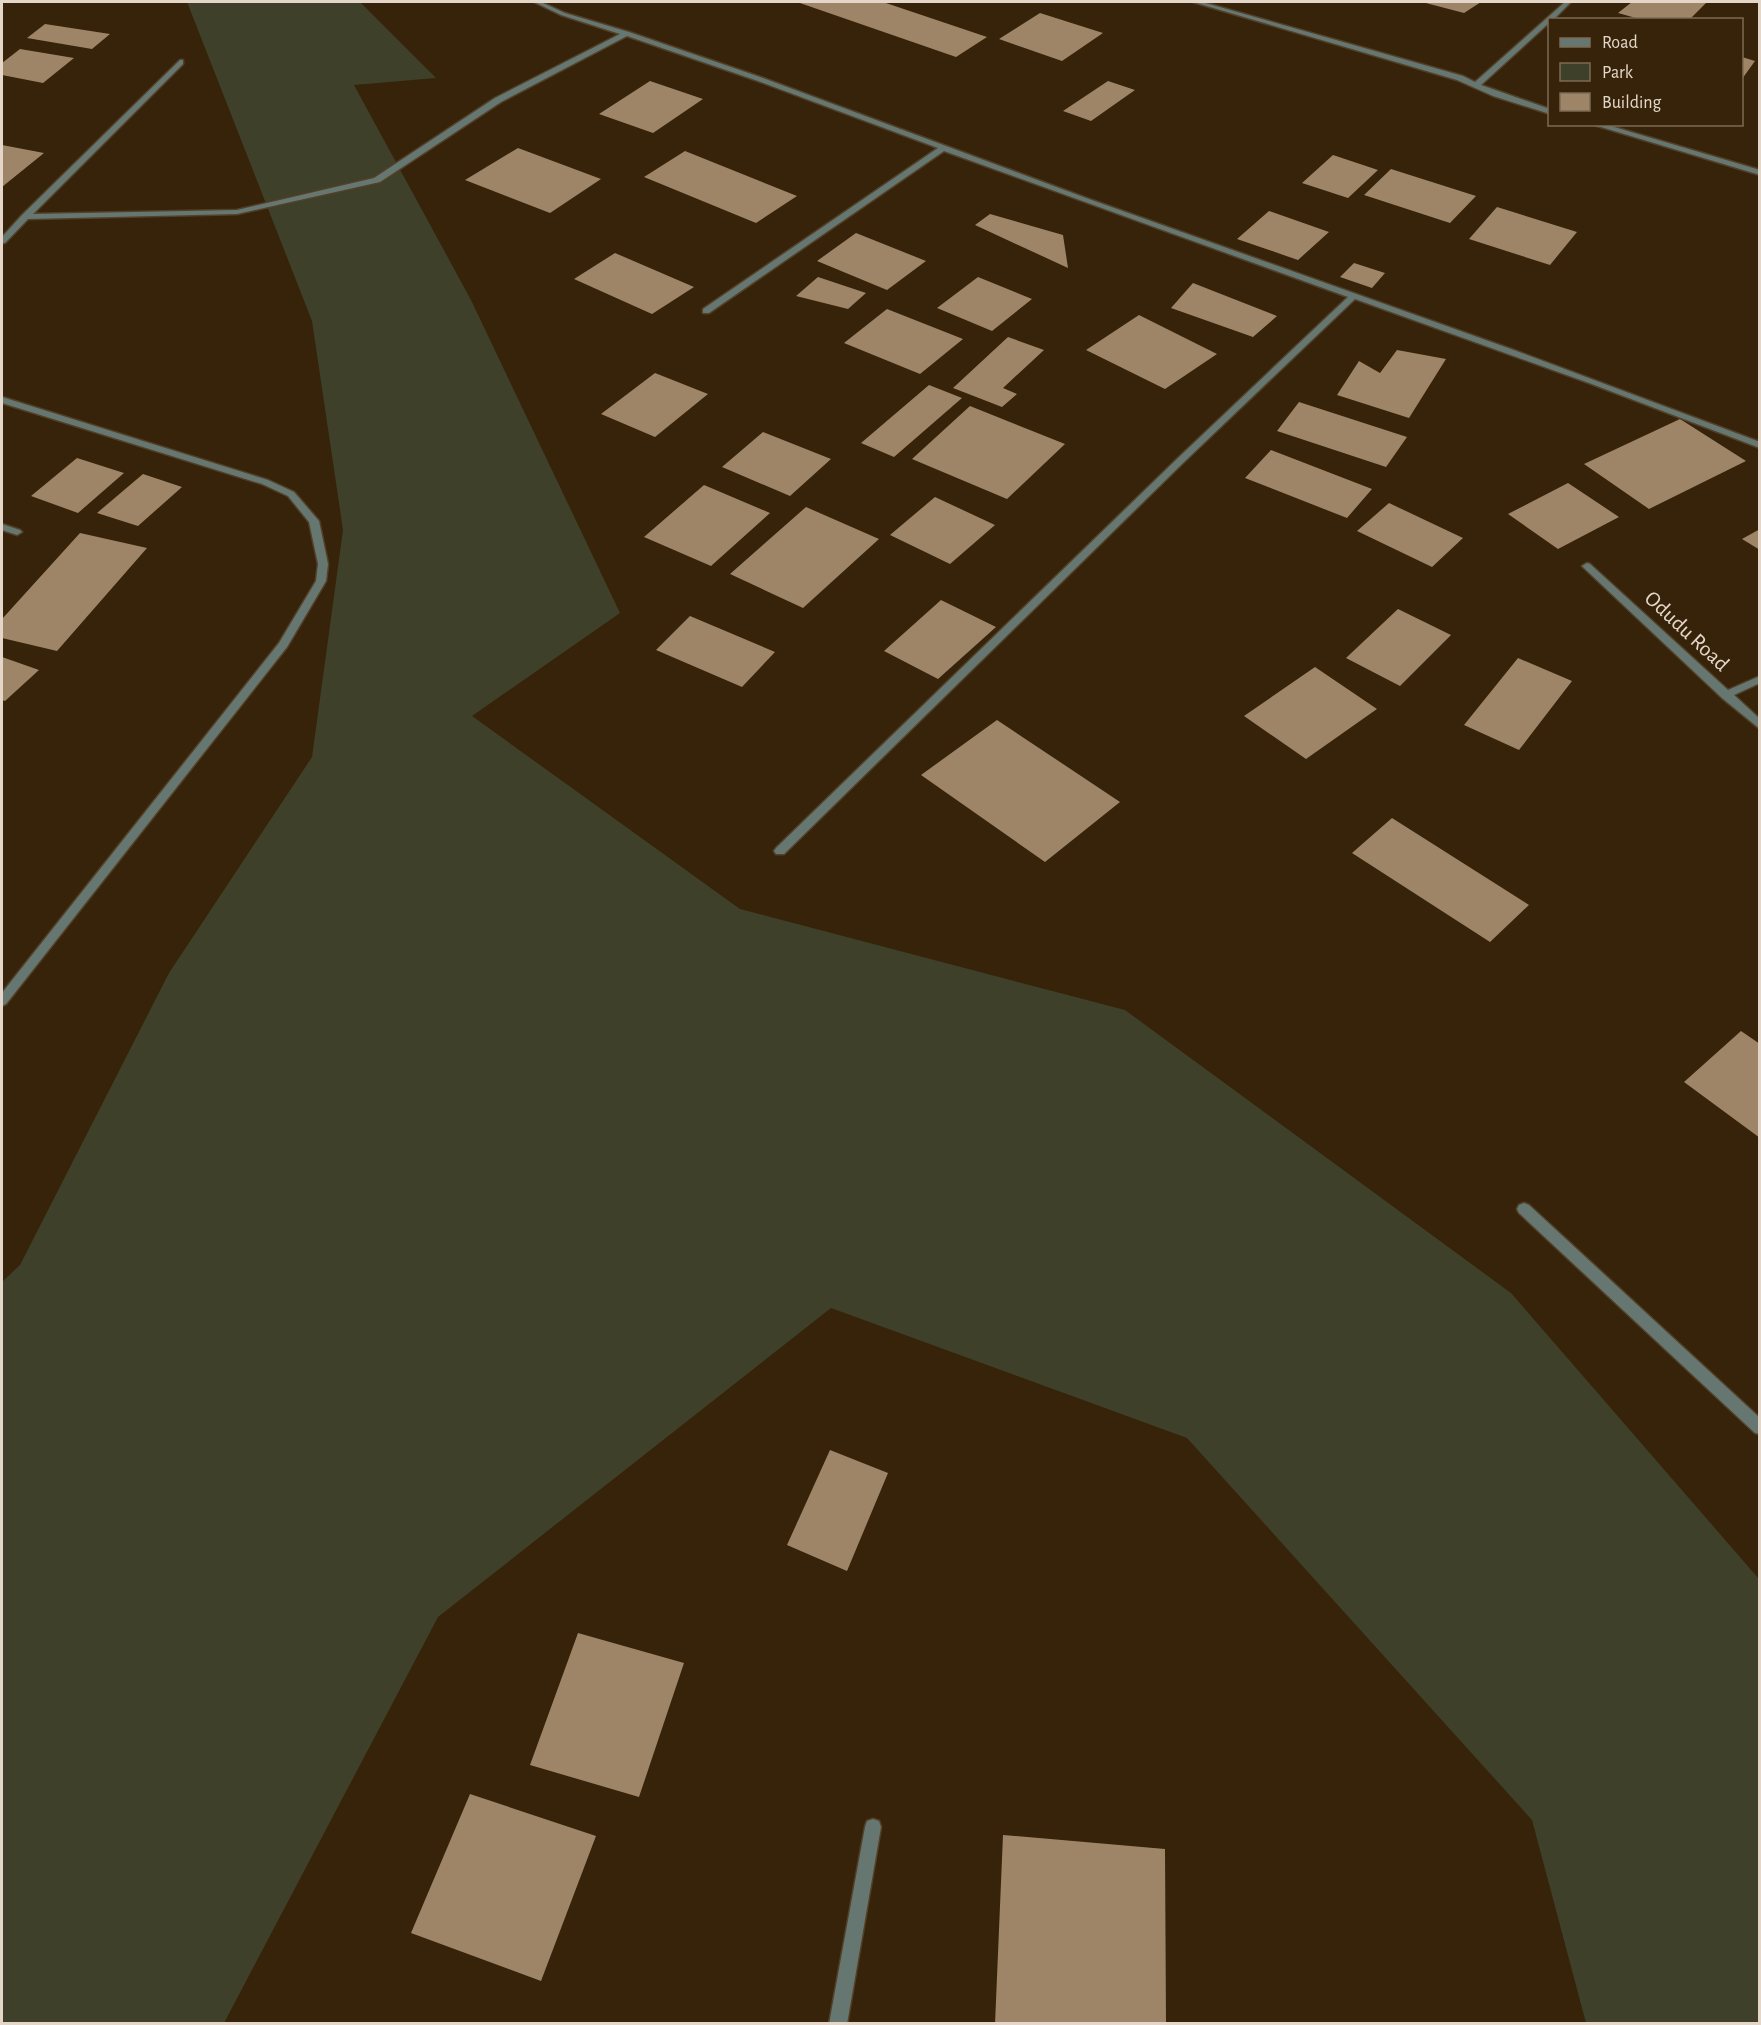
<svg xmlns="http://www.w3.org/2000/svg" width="1761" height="2025" font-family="'Alegreya Sans',sans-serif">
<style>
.green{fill:#3e4029}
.building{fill:#9f8567}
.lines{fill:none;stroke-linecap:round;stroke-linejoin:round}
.street-casing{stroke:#524028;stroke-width:3}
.street{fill:#667771;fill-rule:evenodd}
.labels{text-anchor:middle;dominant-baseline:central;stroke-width:6;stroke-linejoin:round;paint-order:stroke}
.street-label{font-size:22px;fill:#e4d7c9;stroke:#362309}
</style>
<rect width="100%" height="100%" fill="#362309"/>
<!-- green -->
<path class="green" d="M187,2H360L436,78L354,85L471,300L620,613L472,716L740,909L1125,1010L1511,1293L1759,1579V2023H1586L1532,1820L1187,1438L831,1308L438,1617L224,2023L2,2024V1282L20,1265L169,973L312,757L343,530L312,321Z"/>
<!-- building -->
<path class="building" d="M797,2H883L987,37L956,57Z
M1422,2H1481L1464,13Z
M1632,2H1707L1689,20H1643L1618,13Z
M1040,13L1103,33L1062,61L999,39Z
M45,24L110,34L92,49L27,38Z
M20,49L74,58L43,83L2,75V63Z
M1742,57L1755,61L1742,79Z
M650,81L703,99L653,133L599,114Z
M1108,81L1135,90L1091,121L1063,111Z
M2,145L44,153L2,187Z
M518,148L601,179L550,213L465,180Z
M685,151L797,196L756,223L644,177Z
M1333,155L1378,170L1348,198L1302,183Z
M1391,169L1476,196L1450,223L1364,195Z
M1497,207L1577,232L1550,265L1469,239Z
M1269,211L1329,232L1298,260L1237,239Z
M990,214L1063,235L1068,268L975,225Z
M856,233L926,261L887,290L817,261Z
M615,253L694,287L652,314L574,279Z
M1354,263L1385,273L1372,288L1340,277Z
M818,277L866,293L848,309L796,296Z
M978,277L1032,299L992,331L937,308Z
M1193,283L1277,316L1253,337L1171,308Z
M887,309L963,339L920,374L844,343Z
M1139,315L1217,354L1165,389L1086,350Z
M1008,337L1044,350L1003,388L1017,394L1002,407L953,388Z
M1397,350L1446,359L1409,418L1337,395L1359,361L1380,373Z
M655,373L708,394L655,437L601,414Z
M929,385L962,398L894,457L861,443Z
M1299,402L1407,437L1386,467L1277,431Z
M970,406L1065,444L1007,499L912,459Z
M1680,419L1746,461L1649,509L1584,464Z
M763,432L831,459L790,496L722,467Z
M1271,450L1372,489L1347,518L1245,478Z
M77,458L124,473L78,513L31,496Z
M143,474L182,487L138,526L97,513Z
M1568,483L1619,517L1558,549L1508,514Z
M704,485L770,513L711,566L644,537Z
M935,497L995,525L950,564L890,535Z
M1389,503L1463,538L1432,567L1357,531Z
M806,507L879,539L803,608L730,574Z
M1760,529V550L1742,539Z
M80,533L147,548L57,651L2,638V619Z
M941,600L996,627L938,679L884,651Z
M1398,609L1451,635L1400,686L1346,658Z
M690,616L775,652L742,687L656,650Z
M2,657L39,670L5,701L2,700Z
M1518,658L1572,681L1519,750L1464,725Z
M1315,667L1377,709L1306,759L1244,716Z
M997,720L1120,802L1045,862L921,775Z
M1392,818L1529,905L1490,942L1352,853Z
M1741,1031L1760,1044V1138L1684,1082Z
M830,1450L888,1473L847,1571L787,1545Z
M578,1633L684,1663L639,1797L530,1765Z
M470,1794L596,1836L541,1981L411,1933Z
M1003,1835L1165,1849L1166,2024H995Z"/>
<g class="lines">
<!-- street casing -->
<g class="street-casing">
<path id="street" d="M534,2H541L565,13L629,32L763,78L1089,199L1511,349L1760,442V448L1589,383L1355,299L1184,462L784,854H776L774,851L776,848L1178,458L1348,297L944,151L709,313H703V309L938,148L758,81L627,36L501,102L380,182L237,214L28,219L5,243H2V237L22,215L180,60H183V64L33,214L237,210L374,178L495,98L620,34L561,15Z
M1193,2H1202L1463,76L1475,82L1565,2H1571L1553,20H1550V22L1481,85L1550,109V114L1493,96L1457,80Z
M1591,124H1604L1760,170V175Z
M2,397L268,480L294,492L319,521L328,564L326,581L287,647L6,1004L2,1006V993L279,643L316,581L318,564L309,522L288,496L262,484L2,403Z
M2,524L20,530L22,532L17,535L2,530Z
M1587,563L1590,564L1728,690L1760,676V683L1734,695L1760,719V729L1722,698L1584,568L1582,566Z
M1524,1203L1529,1205L1760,1418V1434L1755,1433L1519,1213L1517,1209L1519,1205Z
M873,1819L879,1821L881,1827L847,2024H829L865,1827L867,1821Z"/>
</g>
<!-- street -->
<use href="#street" class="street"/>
</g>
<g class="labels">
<!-- street labels -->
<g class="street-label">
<text transform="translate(1687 631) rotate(43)">Odudu Road</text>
</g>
</g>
<!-- border -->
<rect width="1761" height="2025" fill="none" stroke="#e4d7c9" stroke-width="6"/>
<!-- legend -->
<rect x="1548" y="18" width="195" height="108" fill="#362309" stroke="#7c6b56" stroke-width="1.5"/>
<rect x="1560" y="38" width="30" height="9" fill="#667771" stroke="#7c6b56" stroke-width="1.5"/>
<text x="1602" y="48" font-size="18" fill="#e4d7c9">Road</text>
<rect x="1560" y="63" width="30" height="18" fill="#3e4029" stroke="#7c6b56" stroke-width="1.5"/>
<text x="1602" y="78" font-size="18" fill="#e4d7c9">Park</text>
<rect x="1560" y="93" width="30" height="18" fill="#9f8567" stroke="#7c6b56" stroke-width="1.5"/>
<text x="1602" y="108" font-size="18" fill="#e4d7c9">Building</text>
</svg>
